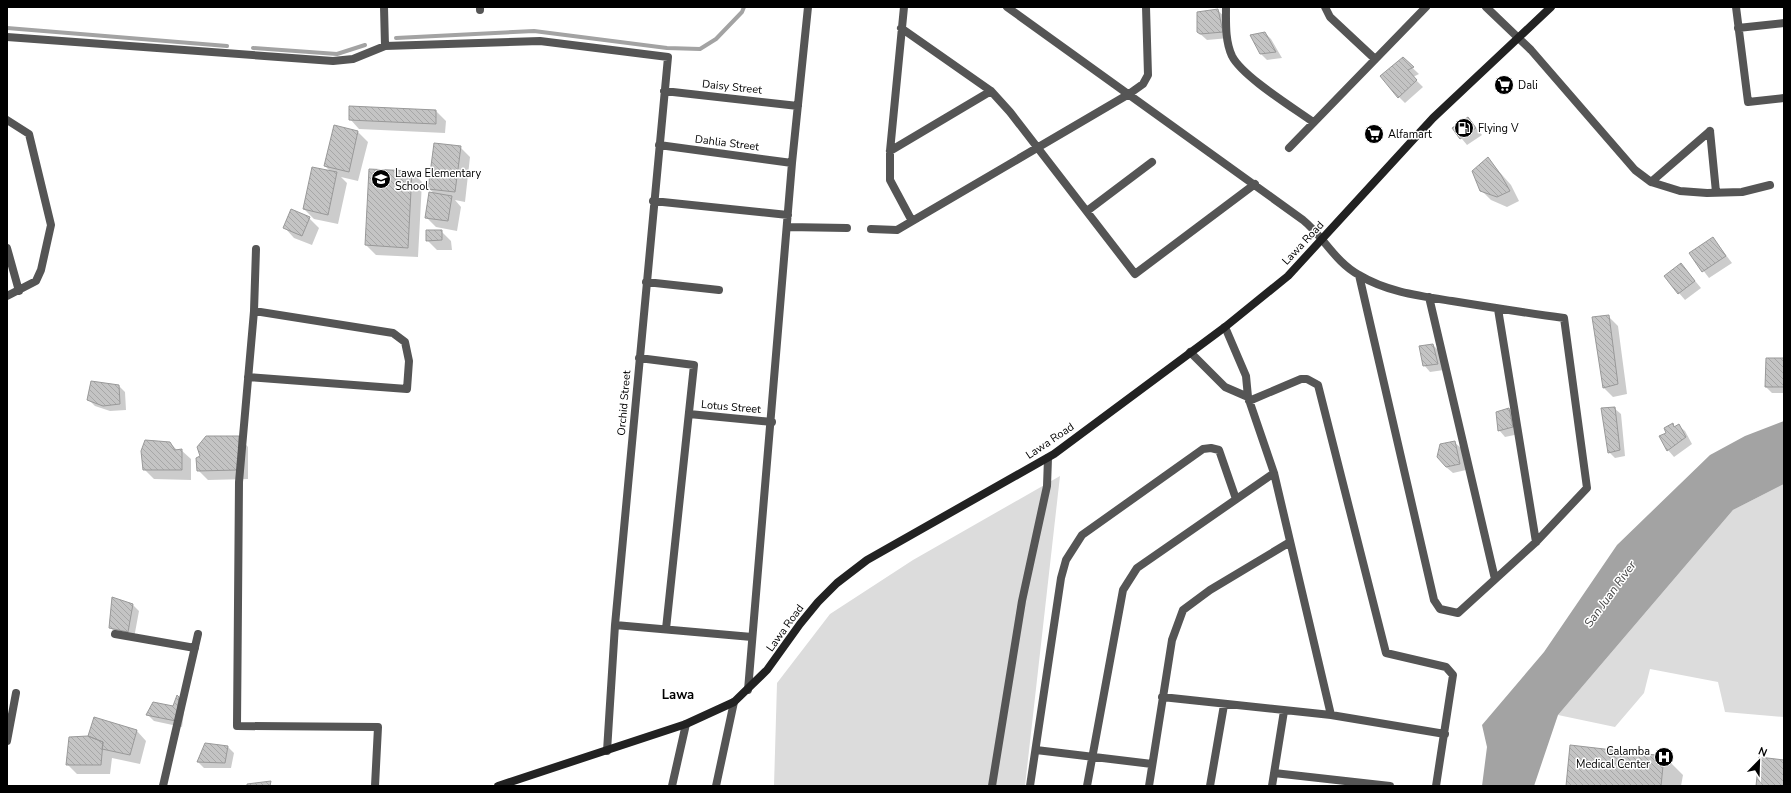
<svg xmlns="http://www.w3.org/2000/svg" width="1791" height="793" font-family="'Nunito Sans',sans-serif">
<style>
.green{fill:#dcdcdc}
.water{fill:#a3a3a3}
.shadow{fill:#0003}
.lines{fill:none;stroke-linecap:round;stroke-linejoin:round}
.stream{stroke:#a3a3a3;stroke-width:4}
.building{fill:url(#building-back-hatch);stroke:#999}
.minor{stroke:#555;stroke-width:8}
.secondary{stroke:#222;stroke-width:8}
.labels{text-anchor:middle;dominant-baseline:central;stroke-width:3;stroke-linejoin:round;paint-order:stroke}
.poi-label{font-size:11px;fill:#000;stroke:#fff;text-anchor:start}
.street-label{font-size:11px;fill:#000;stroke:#fff}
.water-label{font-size:12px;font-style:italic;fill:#444;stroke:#fff}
.quarter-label{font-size:13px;font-weight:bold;fill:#000;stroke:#fff}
</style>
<defs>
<pattern id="building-back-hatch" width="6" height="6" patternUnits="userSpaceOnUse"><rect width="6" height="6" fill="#c4c4c4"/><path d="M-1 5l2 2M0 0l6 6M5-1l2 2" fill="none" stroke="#a7a7a7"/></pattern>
</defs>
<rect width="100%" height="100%" fill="#fff"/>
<!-- green -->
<path class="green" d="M1060,476L1025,786H774L777,683L830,614L913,560Z
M1784,484V717L1725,712L1718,682L1650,669L1644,693L1615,727L1558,715L1733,510Z"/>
<!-- water -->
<path class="water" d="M1784,421V484L1733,510L1558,715L1534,786H1482L1487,747L1482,725L1544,652L1617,545L1710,455L1745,436Z"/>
<!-- shadow -->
<path class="shadow" d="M1218,10L1224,17L1229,38L1207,40L1198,32Z
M1265,33L1271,39L1282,58L1267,60L1261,54Z
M1403,59L1419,74L1413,77L1423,87L1405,103L1399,97Z
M436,111L446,121L445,133L359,129L350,119Z
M1468,118L1482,135L1467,145L1453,128Z
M334,126L358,132L368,142L358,181L341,177L347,183L338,224L314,219L304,209L331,172L325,166Z
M460,147L470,157L465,202L455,200L461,207L457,231L436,227L426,217L435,194L429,189Z
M1488,159L1511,185L1519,201L1507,207L1491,200L1481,190Z
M370,170L412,172L422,182L418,257L376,255L366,245Z
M309,218L319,228L312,245L294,238L285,228Z
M441,231L451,241L452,250H437L427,240Z
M1713,238L1732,263L1709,278L1690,253Z
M1681,264L1701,288L1685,300L1679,293Z
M1608,316L1618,326L1627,394L1613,397L1604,388Z
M1433,345L1439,351L1444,370L1430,372L1424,365Z
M1767,359H1784V393H1772L1766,387Z
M119,386L125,392L126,410L110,411L95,406L88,399Z
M1614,408L1621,414L1625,456L1615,458L1609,452Z
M1509,409L1515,415L1519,434L1505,437L1499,430Z
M1672,424L1675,427L1678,425L1685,431L1692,444L1674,457L1668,450L1661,436L1668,434Z
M239,437L248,447V479L208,480L198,470Z
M1454,442L1461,448L1466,470L1453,473L1446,467Z
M170,443L178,451L181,450L191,459V480L154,479L144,469Z
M132,604L139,611L134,638L117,634L110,627Z
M178,697L185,704L182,727L154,721L148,715L174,707Z
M137,731L146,741L140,764L112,758L110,774H77L67,764Z
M228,747L234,753L231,768H204L198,762Z
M1664,756L1683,775L1681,786H1567Z"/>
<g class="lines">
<!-- stream -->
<path class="stream" d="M7,28L227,46
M396,38L534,31L667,48L700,49L716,39L742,12L744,7
M253,48L337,54L365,45"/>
</g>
<!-- building -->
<path class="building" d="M1218,9L1223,32L1200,34L1197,32V12Z
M1265,32L1276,52L1260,54L1250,35Z
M1403,57L1414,67L1408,70L1417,80L1398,98L1380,76Z
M349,106L436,110V124L349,120Z
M1468,117L1476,128L1460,139L1452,128Z
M334,125L358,131L349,172L324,166Z
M434,143L461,146L455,192L428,189Z
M1488,157L1501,175L1510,191L1497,197L1480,191L1472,171Z
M312,167L337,172L328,215L303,209Z
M369,169L412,171L408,248L365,245Z
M429,192L452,196L448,221L425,218Z
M291,209L310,217L302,236L283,228Z
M426,230H442V240L426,241Z
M1713,237L1726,256L1702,272L1689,253Z
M1681,263L1695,281L1678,294L1664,276Z
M1609,315L1618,384L1603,388L1592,317Z
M1433,344L1438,364L1423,366L1419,346Z
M1766,358H1784V387H1765Z
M91,381L119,385L120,404L103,406L87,400Z
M1615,407L1620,450L1608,453L1601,408Z
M1509,408L1513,427L1498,431L1496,412Z
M1673,423L1674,427L1679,424L1686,437L1667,451L1659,436L1666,433L1664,428Z
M206,436H239L238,470L197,471L196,458L200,456L197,447Z
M145,440L170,442L175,450L182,449V470H143L141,451Z
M1455,441L1460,464L1446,467L1437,457L1440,444Z
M112,597L133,604L128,632L109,628Z
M177,695L179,697L176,721L146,715L153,702L173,706Z
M94,717L137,730L130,755L102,749L103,742L88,736Z
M88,736L103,742L101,765H66L69,737Z
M205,743L228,746L225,763L197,762Z
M1570,745L1664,756L1661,786H1566Z
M1759,757L1784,760V786H1756Z
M271,781L270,786H247V784Z"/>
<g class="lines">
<!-- minor -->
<path class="minor" d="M384,7L385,46
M480,7V10
M904,7L890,151V180L912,221
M1007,7L1303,220C1324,237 1335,262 1359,275C1387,292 1420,296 1452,301C1489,307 1526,313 1564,318L1587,488L1536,542L1458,613L1440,609L1434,600L1359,275
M1226,7C1226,23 1225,41 1232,56C1242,76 1292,107 1313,122
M1325,7L1330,17L1375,59
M1486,7L1531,50L1635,170L1651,182L1680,191L1707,193L1742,192L1770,185
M1736,7L1748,102L1784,98
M901,28L991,91L1010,112L1135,274L1255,184
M1738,28L1784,23
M7,37L333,61L353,59L385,46L540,41L668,57L615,625L607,751
M664,91L798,106
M7,120L29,134L51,225L41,270L36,281L7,296
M1710,131L1716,192
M659,145L792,163
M1289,148L1426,7
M890,151L991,91
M1651,182L1710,131
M653,201L788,215
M1087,211L1152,162
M787,227L847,228
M871,229L897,230L1129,94L1143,84L1148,75L1146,7
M7,248L19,291
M256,249L254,311L239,482L237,726L378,727L375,786
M646,282L719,290
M1429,297L1495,579
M1498,309L1536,542
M1225,327L1246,376L1248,397L1274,473L1331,715
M1190,352L1225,387L1248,397
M639,358L694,365L666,629
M248,377L407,389L409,361L405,342L393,333L254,311
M1249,401L1301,379H1307L1318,385L1386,653L1446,667L1453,675L1436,786
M689,414L772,422
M615,625L752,637
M115,634L195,648
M748,690L792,163L808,7
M1162,697L1331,715L1445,734
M7,741L16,693
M1036,750L1152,764
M1274,773L1390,786
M163,786L198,634
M672,786L686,724
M716,786L734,702
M992,786L1022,601L1047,486L1048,458
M1030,786L1061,578L1066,560L1082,535L1203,449L1211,448L1219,450L1236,499
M1087,786L1123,590L1137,568L1274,473
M1149,786L1172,640L1183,610L1210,590L1290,542
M1210,786L1224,705
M1272,786L1284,711"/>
<!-- secondary -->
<path class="secondary" d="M498,786L686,724L734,702L767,670L800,624L818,602L837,583L867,560L1054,454L1225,327L1288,276L1433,118L1551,7"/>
</g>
<!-- icons -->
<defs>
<g id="supermarket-disc" transform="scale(1)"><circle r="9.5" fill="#000" stroke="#fff"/><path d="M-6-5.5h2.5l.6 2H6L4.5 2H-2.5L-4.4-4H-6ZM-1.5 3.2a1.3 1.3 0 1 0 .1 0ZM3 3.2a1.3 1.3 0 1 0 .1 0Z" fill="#fff"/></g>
<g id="fuel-disc" transform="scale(1)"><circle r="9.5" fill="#000" stroke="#fff"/><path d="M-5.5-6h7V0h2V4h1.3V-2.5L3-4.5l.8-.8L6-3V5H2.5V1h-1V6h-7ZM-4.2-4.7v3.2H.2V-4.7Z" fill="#fff"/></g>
<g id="school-disc" transform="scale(1)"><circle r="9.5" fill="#000" stroke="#fff"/><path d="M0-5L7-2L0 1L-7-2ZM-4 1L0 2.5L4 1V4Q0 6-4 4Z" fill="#fff"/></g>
<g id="hospital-disc" transform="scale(1)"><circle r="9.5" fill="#000" stroke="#fff"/><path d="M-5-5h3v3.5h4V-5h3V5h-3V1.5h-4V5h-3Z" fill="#fff"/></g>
</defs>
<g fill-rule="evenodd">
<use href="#supermarket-disc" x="1504" y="85"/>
<use href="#fuel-disc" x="1464" y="128"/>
<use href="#supermarket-disc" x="1374" y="134"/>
<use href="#school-disc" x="381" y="179"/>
<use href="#hospital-disc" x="1664" y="757"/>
</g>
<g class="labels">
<!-- poi labels -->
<g class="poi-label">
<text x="1518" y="85">Dali</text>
<text x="1478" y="128">Flying V</text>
<text x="1388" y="134">Alfamart</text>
<text x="395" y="173">Lawa Elementary<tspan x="395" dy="13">School</tspan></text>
<text x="1650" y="751" text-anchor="end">Calamba<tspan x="1650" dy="13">Medical Center</tspan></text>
</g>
<!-- street labels -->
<g class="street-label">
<text transform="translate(732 87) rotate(6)">Daisy Street</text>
<text transform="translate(727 143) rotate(7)">Dahlia Street</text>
<text transform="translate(1303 243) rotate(-47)">Lawa Road</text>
<text transform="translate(624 403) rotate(-85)">Orchid Street</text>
<text transform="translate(731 407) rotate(5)">Lotus Street</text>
<text transform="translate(1050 441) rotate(-34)">Lawa Road</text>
<text transform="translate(785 628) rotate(-54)">Lawa Road</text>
</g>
<!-- water labels -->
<g class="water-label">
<text transform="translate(1610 594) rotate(-54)">San Juan River</text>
</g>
<!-- quarter labels -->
<g class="quarter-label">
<text x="678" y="695">Lawa</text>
</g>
</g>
<!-- border -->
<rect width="1791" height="793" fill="none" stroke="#000000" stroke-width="16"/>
<!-- north arrow -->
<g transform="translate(1759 761) rotate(23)" stroke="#ffffff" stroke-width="3" paint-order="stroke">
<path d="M0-3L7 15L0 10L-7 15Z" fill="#000000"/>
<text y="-6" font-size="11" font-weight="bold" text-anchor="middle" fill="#000000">N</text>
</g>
</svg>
